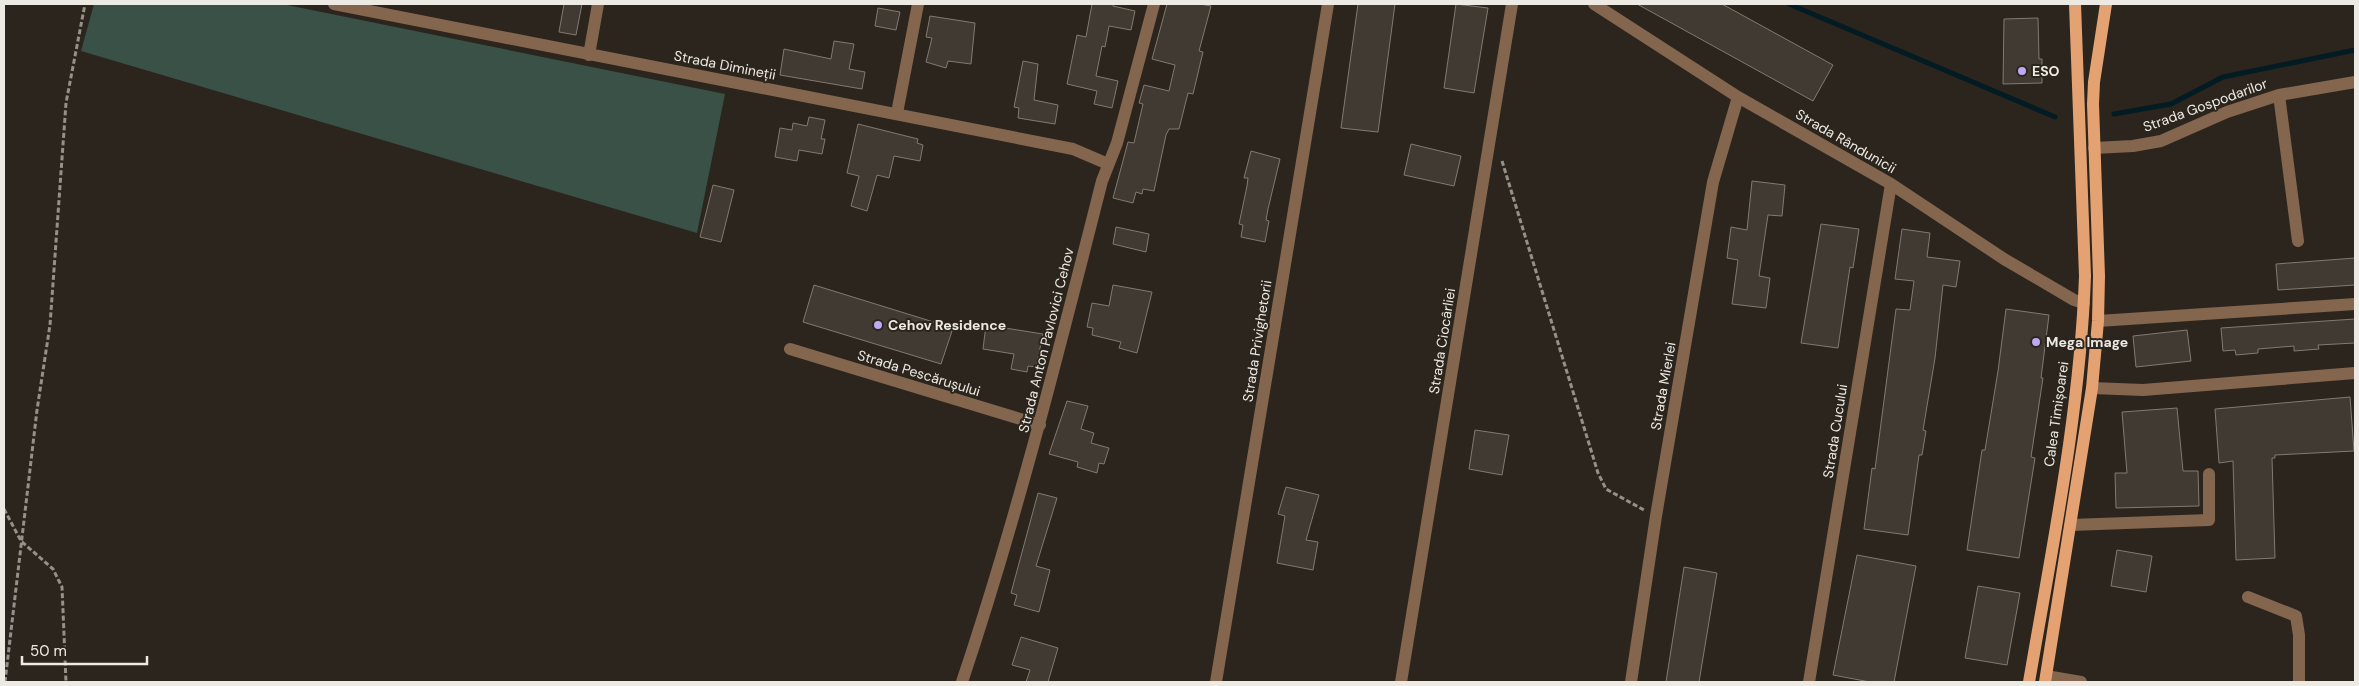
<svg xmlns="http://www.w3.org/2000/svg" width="2359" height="686" font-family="'DM Sans',sans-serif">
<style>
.green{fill:#395146}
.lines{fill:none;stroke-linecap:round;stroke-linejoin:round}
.stream{stroke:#031b23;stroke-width:5}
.building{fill:#413a32;stroke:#827a71}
.path{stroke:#959089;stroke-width:3;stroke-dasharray:5 2.5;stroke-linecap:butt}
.minor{stroke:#84654e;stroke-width:12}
.major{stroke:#e4a272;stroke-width:12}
.poi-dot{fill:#bea9f4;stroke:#2b251d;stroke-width:2}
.labels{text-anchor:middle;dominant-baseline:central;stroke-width:4;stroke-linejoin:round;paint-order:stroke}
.street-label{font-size:14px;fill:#edeae4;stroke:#2b251d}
.poi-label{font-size:14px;font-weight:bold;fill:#edeae4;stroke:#2b251d;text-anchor:start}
</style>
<rect width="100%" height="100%" fill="#2b251d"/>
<!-- green -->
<path class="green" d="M94,4H282L725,94L697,233L81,51Z"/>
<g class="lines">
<!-- stream -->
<path class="stream" d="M1789,4L2055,117
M2114,114L2171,104L2223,77L2355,50"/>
</g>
<!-- building -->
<path class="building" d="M564,4H582L576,35L559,32Z
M1092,4H1113V6L1135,11L1131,30L1109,26L1105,47L1102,46L1096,76L1118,81L1112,108L1094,104L1097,91L1067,84L1077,35L1086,37Z
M1167,4H1200L1211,6L1199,51L1203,52L1193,94L1188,93L1179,129H1169L1166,135L1154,191L1143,189L1142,194L1136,192L1133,203L1113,198L1128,142L1134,143L1143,104L1139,103L1144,85L1169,91L1175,65L1152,59Z
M1358,4H1395L1378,132L1341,128Z
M1456,4L1488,8L1474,93L1444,88Z
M1637,4H1722L1833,65L1813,101Z
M878,8L900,12L896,30L875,26Z
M930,16L975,23L971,64L948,61L946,68L926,62L932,38L926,37Z
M2038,18L2039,59H2042V83L2003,84L2004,19Z
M834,41L854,44L849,69L865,72L862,89L780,75L784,49L831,59Z
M1023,61L1038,64L1034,100L1058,105L1055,124L1018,118L1019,108L1014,107Z
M809,117L825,120L821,139H825L822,154L799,150L797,161L775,157L780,128L792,130L793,123L807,126Z
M858,124L918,139L917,143L923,145L920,161L894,156L889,178L877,175L867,211L851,206L859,176L847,173Z
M1411,144L1461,156L1454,186L1404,175Z
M1251,151L1280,159L1268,209L1266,220L1269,221L1265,242L1241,237L1243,225L1239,224L1247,186L1248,178H1244Z
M1752,181L1785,185L1782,216L1768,215L1759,276L1770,278L1766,308L1732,304L1738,260L1727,258L1731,227L1747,230Z
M713,185L734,190L721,242L700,237Z
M1821,224L1859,229L1853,268L1850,267L1838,348L1801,343Z
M1116,227L1149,234L1146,252L1113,244Z
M1902,229L1930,233L1927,257L1960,261L1956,287L1943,285L1935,358L1923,430L1926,431L1922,455H1919L1908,535L1864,529L1872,468L1875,469L1896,309L1910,310L1914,281L1895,279Z
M2355,258V285L2278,290L2276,264Z
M814,285L953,328L941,364L803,322Z
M1113,285L1152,292L1137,353L1119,348L1121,342L1092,335L1093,328L1087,327L1092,303L1109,306Z
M2006,309L2049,315L2041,378H2043L2031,457L2035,458L2019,558L1967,550L1982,450H1985L1998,371Z
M2355,319V343L2318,345L2319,349L2294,351V346L2258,349V353L2236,355L2235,350L2223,351L2221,328Z
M986,325L1043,334L1036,367L1028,366L1027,372L1011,369L1014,354L983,349Z
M2187,330L2191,361L2136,367L2133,336Z
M2350,397L2354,451L2275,455V458H2272L2275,558L2236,560L2233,461L2219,463L2215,409Z
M1067,401L1088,406L1081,429L1094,433L1091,443L1109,448L1104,464L1099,463L1097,473L1077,467L1078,462L1049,454Z
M2177,408L2183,471H2198L2199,506L2116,508L2115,473H2127L2122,412Z
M1475,430L1509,435L1502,475L1469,469Z
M1286,487L1319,495L1306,540L1318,542L1313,570L1277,563L1285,516L1278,514Z
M1038,493L1057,498L1036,566L1050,570L1039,612L1014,605L1017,595L1011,593Z
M2117,550L2152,556L2146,592L2111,586Z
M1857,555L1916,566L1894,682H1870L1833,675Z
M1684,567L1717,573L1699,682H1666Z
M1978,586L2020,593L2007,665L1965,658Z
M1021,637L1058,648L1048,682H1026L1030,670L1012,665Z"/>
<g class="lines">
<!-- path -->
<path class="path" d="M1502,161L1598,473L1606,489L1644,510
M4,509L21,541L53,569L62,587L66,682
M5,682L37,410L50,325L66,103L85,4"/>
<!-- minor -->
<path class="minor" d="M334,4L1073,149L1108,164
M1594,4L1738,97L1891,184L2004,259L2074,300L2084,303
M589,55L598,4
M2279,95L2298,241
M897,113L918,4
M2094,148L2133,146L2161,141L2227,112L2279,95L2355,82
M2098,321L2355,304
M790,349L1040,425
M2092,388L2143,390L2355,373
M2071,525L2209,520V474
M2248,597L2296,616L2299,635V682
M2046,676L2081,682
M962,682C1017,518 1059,350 1102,181L1117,143L1154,4
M1216,682L1328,4
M1401,682L1512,4
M1631,682L1656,516L1713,182L1738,97
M1809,682L1891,184"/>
<!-- major -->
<path class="major" d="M2029,682C2052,548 2080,413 2085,276L2075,4
M2045,682L2092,388L2098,321L2099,276L2093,104L2094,82L2106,4"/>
</g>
<!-- markers -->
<g class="poi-dot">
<circle cx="2022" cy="71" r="5"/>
<circle cx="878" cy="325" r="5"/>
<circle cx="2036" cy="342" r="5"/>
</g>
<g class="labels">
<!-- street labels -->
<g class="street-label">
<text transform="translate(725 65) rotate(11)">Strada Dimineții</text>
<text transform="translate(2205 105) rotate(-20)">Strada Gospodarilor</text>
<text transform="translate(1846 141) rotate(30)">Strada Rândunicii</text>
<text transform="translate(1046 340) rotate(-76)">Strada Anton Pavlovici Cehov</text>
<text transform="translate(1257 341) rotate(-81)">Strada Privighetorii</text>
<text transform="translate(1442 341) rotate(-81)">Strada Ciocârliei</text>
<text transform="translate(919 373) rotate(17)">Strada Pescărușului</text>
<text transform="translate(1663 386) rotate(-80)">Strada Mierlei</text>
<text transform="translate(2056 414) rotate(-82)">Calea Timișoarei</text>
<text transform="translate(1835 431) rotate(-81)">Strada Cucului</text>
</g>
<!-- poi labels -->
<g class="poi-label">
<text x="2032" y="71">ESO</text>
<text x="888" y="325">Cehov Residence</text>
<text x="2046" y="342">Mega Image</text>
</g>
</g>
<!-- border -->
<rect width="2359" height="686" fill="none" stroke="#edeae4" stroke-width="10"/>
<!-- scale -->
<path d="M22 656v8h125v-8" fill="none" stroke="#edeae4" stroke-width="2.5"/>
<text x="30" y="656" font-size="15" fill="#edeae4" stroke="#2b251d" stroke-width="4" paint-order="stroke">50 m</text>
</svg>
